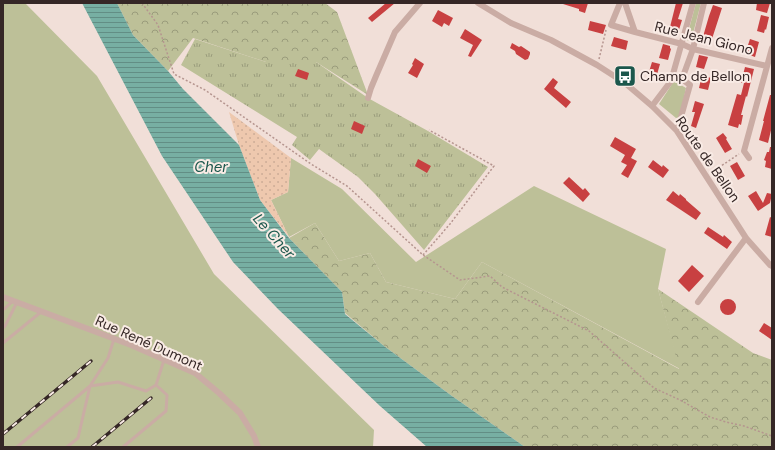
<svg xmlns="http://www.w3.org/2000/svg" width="775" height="450" font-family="'DM Sans',sans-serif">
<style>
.green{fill:#bdc098}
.forest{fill:url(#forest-crowns)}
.sand{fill:url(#sand-dots)}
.park{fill:url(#park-tufts)}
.water{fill:url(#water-rules)}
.building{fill:#c84041}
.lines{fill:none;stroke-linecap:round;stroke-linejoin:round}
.path{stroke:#b5958f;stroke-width:1.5;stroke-dasharray:2 2;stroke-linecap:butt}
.service{stroke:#caaca4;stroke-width:3}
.minor{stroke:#caaca4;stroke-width:6}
.rail-casing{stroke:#352726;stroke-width:3.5}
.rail{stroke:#f9ebe5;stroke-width:2;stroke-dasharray:6;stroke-linecap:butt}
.labels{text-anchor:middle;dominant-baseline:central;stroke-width:4;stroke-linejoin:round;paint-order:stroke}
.street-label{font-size:14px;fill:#352726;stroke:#f9ebe5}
.poi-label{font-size:14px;fill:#352726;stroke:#f9ebe5;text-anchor:start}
.water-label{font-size:15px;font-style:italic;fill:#1b574c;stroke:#f9ebe5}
</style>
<defs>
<pattern id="forest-crowns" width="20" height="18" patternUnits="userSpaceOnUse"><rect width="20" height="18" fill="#bdc098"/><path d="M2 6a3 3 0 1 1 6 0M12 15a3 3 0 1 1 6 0" fill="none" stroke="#9a9c7c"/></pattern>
<pattern id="sand-dots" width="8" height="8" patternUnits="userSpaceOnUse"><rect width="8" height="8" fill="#eec8ae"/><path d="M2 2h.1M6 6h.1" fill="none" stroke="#cdac96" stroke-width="1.8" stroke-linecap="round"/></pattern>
<pattern id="park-tufts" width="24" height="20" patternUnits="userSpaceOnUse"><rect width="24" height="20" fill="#bdc098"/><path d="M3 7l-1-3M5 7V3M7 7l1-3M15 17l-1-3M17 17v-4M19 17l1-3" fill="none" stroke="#9a9c7c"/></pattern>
<pattern id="water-rules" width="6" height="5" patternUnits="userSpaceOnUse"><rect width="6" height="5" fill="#77afa3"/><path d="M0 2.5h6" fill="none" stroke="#628e85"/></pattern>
</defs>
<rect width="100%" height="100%" fill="#f1dfd8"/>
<!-- green -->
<path class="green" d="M3,3H25L97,76L214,274L374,430L373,447H3Z
M696,3H701L691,41L686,40Z
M674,81L686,88L680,117L676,118L659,104Z
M291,158L342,189L416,262L534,186L666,249L658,289L680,369L482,262L455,299L386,282L370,253L339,261L315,223L289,237L271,200L288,192Z"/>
<!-- forest -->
<path class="forest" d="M117,3H325L337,12L368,95L316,62H266L193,38L168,71L133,35Z
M315,223L339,261L370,253L386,282L455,299L482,262L679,369L658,289L753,353L772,360V447H525L452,396L384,346L345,313L342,292L289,238Z"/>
<!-- sand -->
<path class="sand" d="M229,112L291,158L288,192L271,200L289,237L260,200L239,145Z"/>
<!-- park -->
<path class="park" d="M195,39L266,62H316L368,98L377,103L428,131L488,167L424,250L375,194L358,177L319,149L310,160L292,145L297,137L181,65Z"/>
<!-- water -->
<path class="water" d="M82,3H117L133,35L168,71L183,89L239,145L260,200L289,238L342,292L345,314L384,346L452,396L525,447H427L380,406L278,309L233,262L162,156Z"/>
<!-- building -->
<path class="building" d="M386,3H395L372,22L368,18Z
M563,3H588L585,13L579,11V9L563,4Z
M676,3H683L678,19L682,20L678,33L669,31Z
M757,3H770L767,13L756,10Z
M713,5L722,8L711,42L702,40L709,16Z
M438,10L453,18L449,26L444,23L442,27L432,21Z
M761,15L769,17L766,30L765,29L764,33L757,31Z
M590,21L606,25L603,34L588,30Z
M465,29L482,40L471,57L468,56L473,45L460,38Z
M614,37L628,41L626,50L611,46Z
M750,39L759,42L755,57L747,54L748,51H746Z
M512,43L519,47L521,46L530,52V54L528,59L525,60L516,54L515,51L510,48Z
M663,44L670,46V48L671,49L668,60L659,58Z
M699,55L708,57L704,69L696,67Z
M415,58L424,64L417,78L408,73L413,65L412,64Z
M652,62L660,64L656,78L648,75Z
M745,67L754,69L747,97L746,96L741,115H743L741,125L739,124L738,128L728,125L737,94L741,95L744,83H741Z
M298,69L309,73L307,80L295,76Z
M702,75L711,78L708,90L699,88Z
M553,78L558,82L554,88L571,102L566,108L544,89Z
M770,95H772V126L768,143L759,140L764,121H763Z
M695,101L704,104L696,128L691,126L695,112H692Z
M354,121L365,126L362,134L351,129Z
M723,133L727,138L726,139L732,149L725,153L716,138Z
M615,137L636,149L631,158L637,161L628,178L621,174L627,165L621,162L625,155L610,146Z
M770,147H772V169L765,167L766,161L764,160L767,152H769Z
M418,159L431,166L427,173L415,166Z
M653,160L662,167L663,165L669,170L663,178L648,167Z
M737,162L745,176L738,180L730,166Z
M569,177L583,190L585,188L590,194L583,202L563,183Z
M673,191L679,196L680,194L686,199V200L701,213L696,220L666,200Z
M756,191L763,203L767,193L772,194L770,203L758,211L748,196Z
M770,217L772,218V237L765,235Z
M708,227L723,237L724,235L732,242L727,249L704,233Z
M692,265L704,276L689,292L678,281Z
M720 307a8 8 0 1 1 16 0a8 8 0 1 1-16 0Z
M764,323L772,328V340L759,331Z"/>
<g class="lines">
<!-- path -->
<path class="path" d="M142,3L158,25L174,74L205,90L311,164L347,186L423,255L460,280L490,276L502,287L589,331L654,388L680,400L710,417L726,422L744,426L772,436
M599,59L606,30
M712,172L739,154
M423,255L450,224L494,166L429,130"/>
<!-- service -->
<path class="service" d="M3,310L13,301
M3,328L5,326L17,302
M3,343L41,312
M17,447L90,386L118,382L146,391L156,385L164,360
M67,447L78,438L90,386L108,358L114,339
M123,447L166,411L167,395L156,385"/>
<!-- minor -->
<path class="minor" d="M478,3L511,23L551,40L597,65L625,83L652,106L677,131L746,238L770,265L772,266
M620,3L611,25L635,32
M625,3L635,32L682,44L693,49L767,66
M368,98L371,88L376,76L395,32L420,3
M652,106L671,81L693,3
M677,131L690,85L682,79L693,49L704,3
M749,158L744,151L772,48
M3,297L131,345L195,373L219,393L240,413L254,436L258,447
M698,302L746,238"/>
<!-- rail casing -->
<g class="rail-casing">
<path id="rail" d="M3,434L91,361
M92,447L151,398"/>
</g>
<!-- rail -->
<use href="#rail" class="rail"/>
</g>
<!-- icons -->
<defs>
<g id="bus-square" transform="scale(1.15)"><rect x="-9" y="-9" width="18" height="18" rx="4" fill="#1b574c" stroke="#f9ebe5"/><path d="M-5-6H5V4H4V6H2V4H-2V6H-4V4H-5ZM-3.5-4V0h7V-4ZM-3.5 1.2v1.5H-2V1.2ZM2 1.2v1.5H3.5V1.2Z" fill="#fff"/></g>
</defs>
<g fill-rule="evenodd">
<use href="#bus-square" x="625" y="76"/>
</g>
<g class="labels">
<!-- street labels -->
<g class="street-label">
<text transform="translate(704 38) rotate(14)">Rue Jean Giono</text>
<text transform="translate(708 159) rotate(55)">Route de Bellon</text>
<text transform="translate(149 343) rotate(24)">Rue René Dumont</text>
</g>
<!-- poi labels -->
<g class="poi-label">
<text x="640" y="76">Champ de Bellon</text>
</g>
<!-- water labels -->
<g class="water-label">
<text x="211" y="167">Cher</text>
<text transform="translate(274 236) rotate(48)">Le Cher</text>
</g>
</g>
<!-- border -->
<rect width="775" height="450" fill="none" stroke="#352726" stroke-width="8"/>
</svg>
